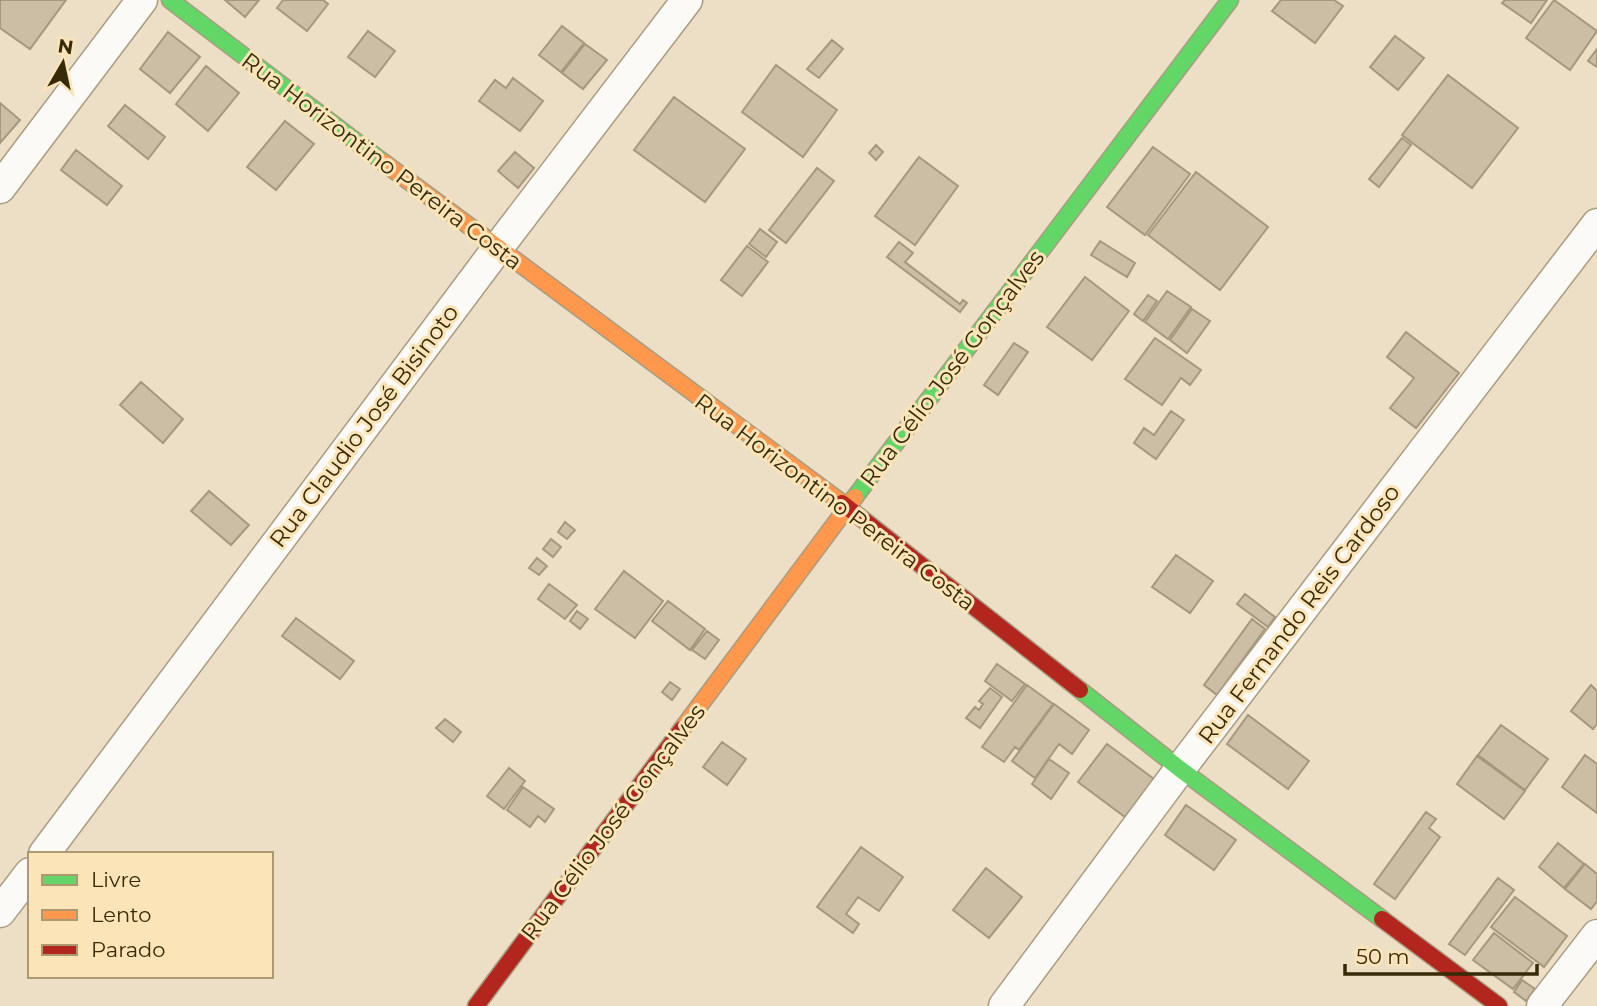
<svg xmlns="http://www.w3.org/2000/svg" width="1597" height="1006" font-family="Montserrat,sans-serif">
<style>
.building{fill:#ccbea4;stroke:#a5987d;stroke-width:2}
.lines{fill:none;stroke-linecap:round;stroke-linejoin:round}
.street-casing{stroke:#a89c81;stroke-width:33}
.fast-casing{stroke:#a89c81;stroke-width:19}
.slow-casing{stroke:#a89c81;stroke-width:19}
.jam-casing{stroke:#a89c81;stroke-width:19}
.street{stroke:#fcfaf6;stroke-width:30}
.fast{stroke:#63d668;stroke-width:16}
.slow{stroke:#ff974d;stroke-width:16}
.jam{stroke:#b3261e;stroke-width:16}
.labels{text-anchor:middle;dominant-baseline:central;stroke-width:6;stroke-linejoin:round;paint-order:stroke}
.street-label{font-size:23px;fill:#382908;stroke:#fbe4b7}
</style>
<rect width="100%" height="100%" fill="#ecdfc6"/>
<!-- building -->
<path class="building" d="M0,0H66L30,49L0,28Z
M225,0H259L245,17Z
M283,0H323L328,4L307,31L277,8Z
M1281,0H1334L1343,6L1315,43L1272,11Z
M1505,0H1547L1531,23L1502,3Z
M1554,0L1597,31L1570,70L1526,38Z
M562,26L584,43L561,72L539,55Z
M368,31L395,51L375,77L348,57Z
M168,32L200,57L170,93L140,69Z
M1395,36L1424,58L1398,90L1370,67Z
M832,40L843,49L819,78L807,69Z
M585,44L607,60L583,89L562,73Z
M1597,49V67L1588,61Z
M776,65L837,110L803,157L742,112Z
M206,66L239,93L208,131L176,104Z
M1448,75L1518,128L1472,188L1402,135Z
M513,78L543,101L520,131L479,101L495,80L506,88Z
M674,97L745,149L705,202L634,150Z
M0,103L20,120L0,143Z
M125,105L165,137L148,159L108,126Z
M285,121L314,144L276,190L247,167Z
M1402,138L1411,145L1379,187L1369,179Z
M876,145L883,152L876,160L869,153Z
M1153,147L1190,174L1145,235L1107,207Z
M76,150L122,186L107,205L61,170Z
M515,152L534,168L518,188L498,171Z
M919,157L958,186L915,245L875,216Z
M817,168L834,181L786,243L769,230Z
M1196,172L1268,227L1220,290L1148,235Z
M760,229L777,242L766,257L749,244Z
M1100,241L1135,263L1127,277L1091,255Z
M899,242L913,253L905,262L960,304L963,300L967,303L960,312L887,257Z
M747,246L768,262L742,296L721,280Z
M1085,277L1129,311L1092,360L1047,327Z
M1167,291L1191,307L1168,339L1145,322Z
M1148,295L1157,301L1143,321L1134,314Z
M1192,309L1210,321L1187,353L1170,340Z
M1406,332L1459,373L1416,428L1390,408L1414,378L1387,357Z
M1155,338L1201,370L1190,385L1181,378L1162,405L1125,379Z
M1014,343L1028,352L998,395L984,385Z
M141,382L183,419L163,443L120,405Z
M1171,411L1184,420L1156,459L1134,443L1144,428L1154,435Z
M209,491L249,525L231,545L191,511Z
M565,522L575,530L567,539L558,532Z
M551,539L561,547L553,557L543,549Z
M1176,555L1213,581L1190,613L1152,587Z
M537,558L547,566L539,575L529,568Z
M624,571L663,601L635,638L595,609Z
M549,584L577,605L565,619L538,599Z
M1245,594L1275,617L1268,627L1237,604Z
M668,601L705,629L690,650L652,621Z
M577,611L588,619L580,629L570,621Z
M296,618L354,661L340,679L282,636Z
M1252,619L1265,629L1217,695L1204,685Z
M707,631L719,640L705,659L692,650Z
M997,664L1025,684L1012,701L985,681Z
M670,682L680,689L672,700L662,692Z
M1027,685L1053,704L1019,750L1015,747L1004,762L982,747Z
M1591,685L1597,691V724L1593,729L1571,711Z
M990,688L1002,697L980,728L966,718L975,707L979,710L983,704L979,701Z
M1054,704L1089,730L1072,754L1059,744L1035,778L1012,761Z
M1248,715L1309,761L1288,789L1227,744Z
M445,719L461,732L453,742L436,728Z
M1501,725L1548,759L1525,790L1478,755Z
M722,742L746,759L727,785L703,767Z
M1107,744L1154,779L1125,817L1078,782Z
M1585,755L1597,764V813L1562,787Z
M1477,756L1525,791L1504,819L1457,784Z
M1049,759L1069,773L1051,799L1032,784Z
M509,768L525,781L504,809L487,796Z
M523,787L554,809L545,822L538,816L530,827L507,810Z
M1186,805L1236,840L1214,870L1165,835Z
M1426,812L1436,819L1429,828L1440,837L1395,899L1374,884Z
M1558,843L1584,864L1564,888L1539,867Z
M861,847L903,877L879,911L858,897L846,914L859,924L853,933L817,907Z
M1585,864L1597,874V901L1591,909L1565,889Z
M986,868L1022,897L989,938L953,910Z
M1498,878L1514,890L1465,955L1449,944Z
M1515,897L1567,936L1544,967L1491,927Z
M1494,933L1533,963L1513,989L1473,960Z
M1522,980L1535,989L1526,1001L1514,992Z"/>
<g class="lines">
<!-- street casing -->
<g class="street-casing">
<path id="street" d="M0,188L142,0
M44,854L497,249L687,0
M0,912L30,873
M1004,1006L1180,769L1597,224
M1542,1006L1597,935"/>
</g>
<!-- fast casing -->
<g class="fast-casing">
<path id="fast" d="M170,0L383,162
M855,497L1230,0
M1080,690L1180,769L1382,919"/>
</g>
<!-- slow casing -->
<g class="slow-casing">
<path id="slow" d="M383,162L842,503
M682,729L855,497"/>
</g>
<!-- jam casing -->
<g class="jam-casing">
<path id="jam" d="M842,503L1080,690
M1382,919L1499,1006
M476,1006L682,729"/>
</g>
<!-- street -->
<use href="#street" class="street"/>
<!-- fast -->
<use href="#fast" class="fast"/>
<!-- slow -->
<use href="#slow" class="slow"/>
<!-- jam -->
<use href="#jam" class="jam"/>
</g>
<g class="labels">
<!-- street labels -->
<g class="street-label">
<text transform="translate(382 161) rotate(37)">Rua Horizontino Pereira Costa</text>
<text transform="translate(952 368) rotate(-53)">Rua Célio José Gonçalves</text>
<text transform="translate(364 426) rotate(-53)">Rua Claudio José Bisinoto</text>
<text transform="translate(835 502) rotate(37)">Rua Horizontino Pereira Costa</text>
<text transform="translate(1299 614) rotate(-53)">Rua Fernando Reis Cardoso</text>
<text transform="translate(613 822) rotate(-53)">Rua Célio José Gonçalves</text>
</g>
</g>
<!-- legend -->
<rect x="28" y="852" width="245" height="126" fill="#fbe4b7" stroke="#ad9971" stroke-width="2"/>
<rect x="42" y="875" width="35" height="10" fill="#63d668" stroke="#ad9971" stroke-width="2"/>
<text x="91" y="887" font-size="21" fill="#382908">Livre</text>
<rect x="42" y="910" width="35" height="10" fill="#ff974d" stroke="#ad9971" stroke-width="2"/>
<text x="91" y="922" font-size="21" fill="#382908">Lento</text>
<rect x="42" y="945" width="35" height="10" fill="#b3261e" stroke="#ad9971" stroke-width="2"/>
<text x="91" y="957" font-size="21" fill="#382908">Parado</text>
<!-- north arrow -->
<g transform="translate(63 63) rotate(9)" stroke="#fbe4b7" stroke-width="5" paint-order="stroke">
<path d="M0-5L12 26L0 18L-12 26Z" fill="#382908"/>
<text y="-10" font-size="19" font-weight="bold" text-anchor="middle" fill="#382908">N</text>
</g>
<!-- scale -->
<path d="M1345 964v10h192v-10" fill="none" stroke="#382908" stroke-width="3.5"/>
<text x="1356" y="964" font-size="21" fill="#382908" stroke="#fbe4b7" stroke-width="5" paint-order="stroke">50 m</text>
</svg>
